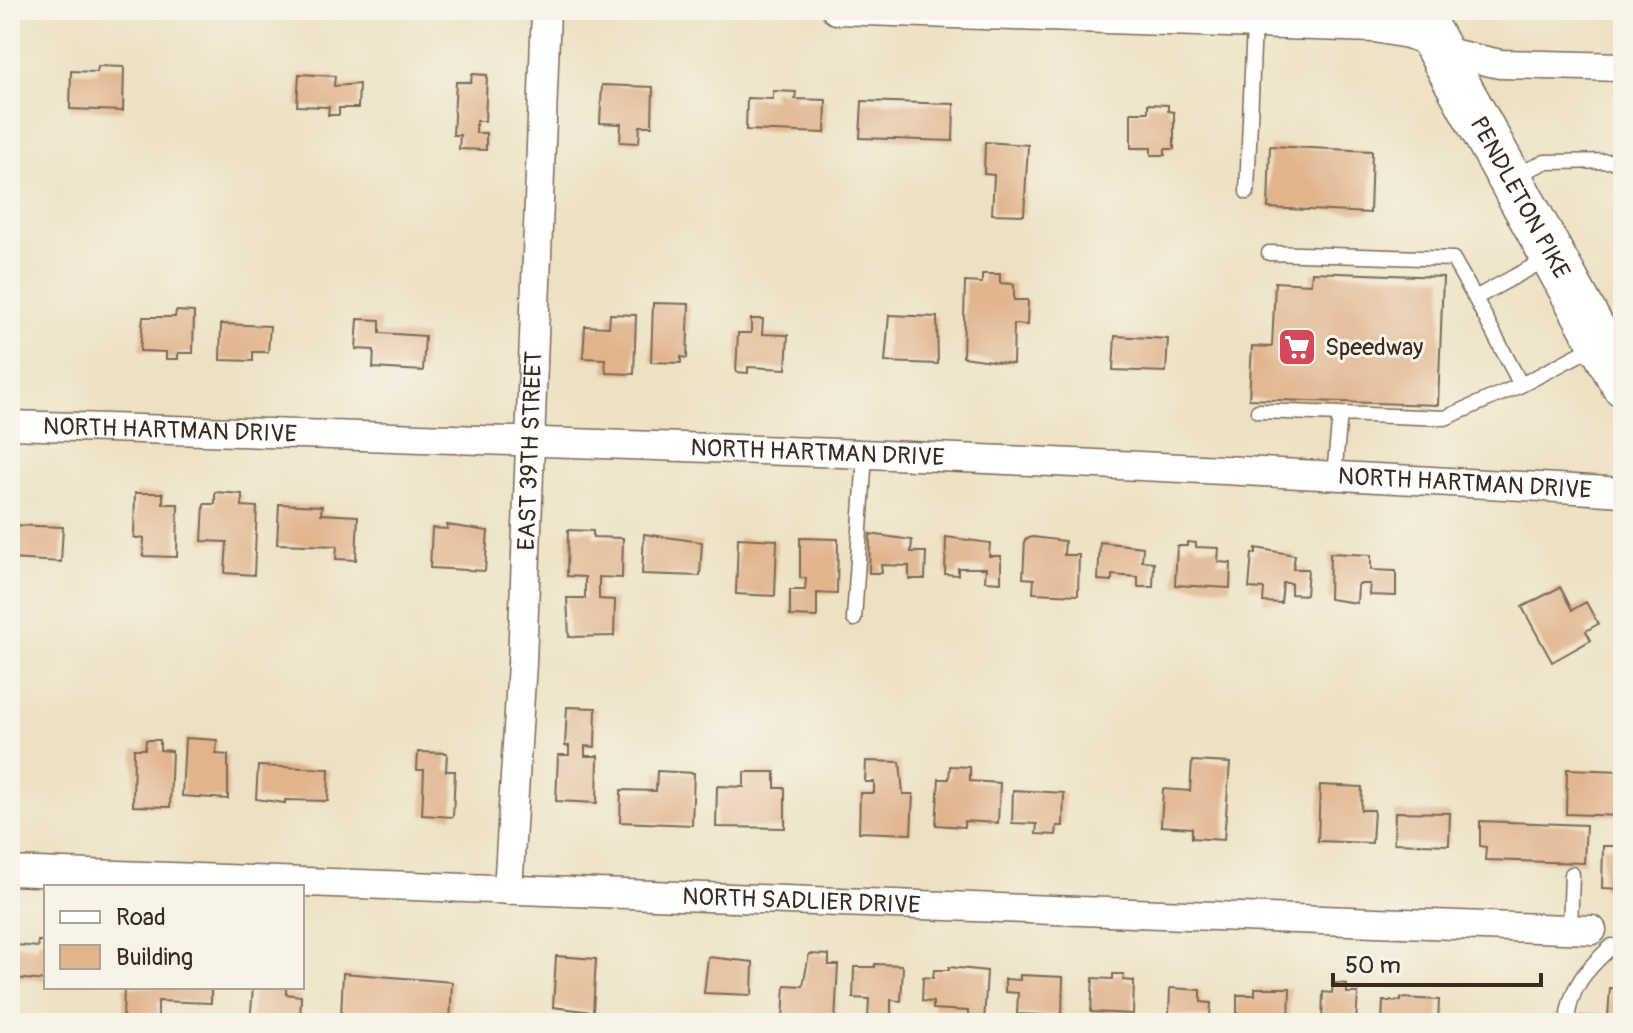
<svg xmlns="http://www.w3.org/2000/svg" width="1633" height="1033" font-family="Pangolin,sans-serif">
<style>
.building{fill:#e1b48c}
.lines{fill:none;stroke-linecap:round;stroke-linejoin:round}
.lane-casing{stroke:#796a57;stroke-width:17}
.street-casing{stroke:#796a57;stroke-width:31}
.primary-casing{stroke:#796a57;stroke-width:47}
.lane{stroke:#fff;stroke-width:14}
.street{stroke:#fff;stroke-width:28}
.primary{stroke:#fff;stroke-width:44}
.labels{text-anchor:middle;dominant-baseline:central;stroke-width:6;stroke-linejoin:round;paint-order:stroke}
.street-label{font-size:24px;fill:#3b2a1e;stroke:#f7f3e8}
.poi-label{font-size:24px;fill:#3b2a1e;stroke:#f7f3e8;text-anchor:start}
</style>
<rect width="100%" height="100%" fill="#f7f3e8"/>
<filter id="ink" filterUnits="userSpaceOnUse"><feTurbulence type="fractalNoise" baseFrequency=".0125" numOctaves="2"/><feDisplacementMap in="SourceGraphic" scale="16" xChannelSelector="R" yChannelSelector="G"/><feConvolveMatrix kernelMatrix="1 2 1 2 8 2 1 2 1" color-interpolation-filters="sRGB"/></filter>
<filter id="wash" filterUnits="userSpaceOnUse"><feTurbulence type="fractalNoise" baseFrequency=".006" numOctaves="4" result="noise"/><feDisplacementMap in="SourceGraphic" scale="32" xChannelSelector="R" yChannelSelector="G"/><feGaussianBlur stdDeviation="1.8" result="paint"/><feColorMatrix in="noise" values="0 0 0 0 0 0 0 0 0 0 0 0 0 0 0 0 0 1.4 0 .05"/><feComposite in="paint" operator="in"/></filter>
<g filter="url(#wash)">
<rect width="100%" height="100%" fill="#ede1c2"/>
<g id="blocks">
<!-- building -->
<path class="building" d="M98,66L124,67L123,111L70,109L71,71L97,72Z
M299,74L335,76L334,86L359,84L358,108H339V115H328L329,107L297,106Z
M472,74L487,75L485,121H476V133H486V150L459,149L460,135H453L456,82H471Z
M602,85L653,87L652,126H640L639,143L620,142L621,124L600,123Z
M773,91L796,92L795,99L826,100L825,133L746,130L747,98L773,99Z
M862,101L954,104L953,141L860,138Z
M1148,104L1168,105V111L1174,112V149H1165V155H1151V148H1131V112H1148Z
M985,142L1028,145L1024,215L992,214L994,175L984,174Z
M1270,146L1372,151L1370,213L1268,208Z
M1312,272L1443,277L1438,405L1249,399L1252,346L1272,347L1275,282L1311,284Z
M982,274H1000V283L1014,284V300H1028L1027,325L1014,324L1013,364L963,357L965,282L982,283Z
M653,303L689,304L687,358L681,357V363L651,362Z
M176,311L194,312L193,353H178V359H166V352L140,351L143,317H175Z
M610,314L636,315L634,374L606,373L605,359L583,358L585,326L609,327Z
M889,315L937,317L938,364L885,362Z
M358,319L380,320V333L425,336L423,371L373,368L374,350L356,349Z
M751,319H763L762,334L788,335L786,369L748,367V373L736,372L738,333H751Z
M221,324L270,326L268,352H253V361L220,360Z
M1115,336L1168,339L1166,372L1113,370Z
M215,492L242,494V506L257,507L254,575L225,573L227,542L202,541L204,504H215Z
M135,493H163V504H178L177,557L143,556L144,538H134Z
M279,504L322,506L321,514L358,516L356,560L336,559L337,546L277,544Z
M10,525L63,527L61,562L10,559Z
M447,525L488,531L485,571L430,568L432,528L447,529Z
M568,530L593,531V537L623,538L622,578L599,577V599L615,600L614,636L569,637L567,598H585V577L567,576Z
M644,534L702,542L700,576L642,574Z
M870,534L912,540L911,552H926L925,579H909V566L881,565L882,573H869Z
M946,537L990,543L989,556H1001V582L985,581L986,568H958V575L945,574Z
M1033,537L1065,541L1064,555H1079L1078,595L1033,593L1034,579L1023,578L1025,539Z
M738,538L777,540L775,596L736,594Z
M800,538L838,539L837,594L817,593V617L790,616V590H805L806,578H800Z
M1100,542L1143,547L1142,561L1154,562L1153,587H1138V577L1112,575V581L1098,580Z
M1187,542L1196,543V547L1219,548L1218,562L1231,563L1230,588L1175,585L1177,546H1187Z
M1256,548L1295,555L1293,569H1308L1306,595L1291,594V583H1283L1281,603L1263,602L1264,589L1249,588L1252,553L1256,554Z
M1330,553L1371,555V570L1396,571V596L1369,595L1370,584H1358L1357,603L1329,599Z
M1560,587L1572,610L1586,602L1598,624L1586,631L1591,640L1552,662L1522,607Z
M567,707L596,708L595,747L585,746V756H598L597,803L556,801L558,755H569V746H565Z
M185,738L217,740L216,754L228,755V799L182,796Z
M146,740H160V750L172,751L170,807L133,806L134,749H145Z
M418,752L447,753L446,771H455L453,817L422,815L424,770H417Z
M866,761L900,762L903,794H913L911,834L859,832L860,793H874V782H865Z
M1192,761L1230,763L1224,840L1192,838V828L1161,826L1163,789L1190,791Z
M258,766L329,769L328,801L285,800V803L256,799Z
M950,766L970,767V781L1000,783L998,823L964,821V827L936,825L939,779H949Z
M1567,769L1623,771V816L1566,814Z
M657,771L694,773L692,825L620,822L621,790L656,791Z
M744,772H775V788H785V828L716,827L717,786L744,787Z
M1320,785L1362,787L1361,810H1374L1372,843L1318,841Z
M1013,790L1064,793L1063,826H1057L1056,835L1036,834L1037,824L1012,823Z
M1395,812L1450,813L1449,845L1394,843Z
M1480,821L1586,825L1584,863L1485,860L1486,847L1480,846Z
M1603,846H1623V889L1602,888Z
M38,941H46V981L15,978L17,945L38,947Z
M809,954L829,955V965H838L835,1021L783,1018L785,985L803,986Z
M556,956L596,959L593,1012L553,1007Z
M708,957L753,962L752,995L704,993Z
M875,964L901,965L903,968L901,1001L891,1000V1018L868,1017L869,999L853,998L854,967H875Z
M949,967L987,971L984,1023H968V1011L933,1009V1002L922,1001L923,977L933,978L934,970H949Z
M343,973L452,982L450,1023L341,1016Z
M1113,974H1124L1123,980L1134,981L1133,1014L1091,1012L1093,978L1113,979Z
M1020,975L1063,977L1062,1016L1017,1014L1018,993L1005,992V979L1020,980Z
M1333,983L1347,984V993H1358L1356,1023H1322L1323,992L1332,993Z
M124,987H211V1003L158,1001V1020L123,1019Z
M253,987H286V994L301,996L300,1023H250Z
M1170,988L1201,990V1002L1211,1003L1210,1017L1169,1015Z
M1255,988H1290L1289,1023H1237V995H1255Z
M1610,988L1623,989V1023H1580V1016L1608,1017Z
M1401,998L1439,1000L1438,1023H1382L1383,1001H1401Z"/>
</g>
</g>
<g filter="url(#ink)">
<use href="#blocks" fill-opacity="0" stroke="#796a57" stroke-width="2"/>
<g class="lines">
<!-- lane casing -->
<g class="lane-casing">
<path id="lane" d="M1514,176L1545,162L1623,161
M1247,192L1254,24
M1269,253L1453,259L1475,298
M1549,258L1475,298L1521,385L1601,343L1623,336
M1258,411L1445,418L1521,385
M1334,475L1340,414
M854,619L865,455
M1570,929L1572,874
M1567,1023C1569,987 1587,969 1612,946"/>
</g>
<!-- street casing -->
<g class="street-casing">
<g id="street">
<path d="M836,10L1375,28L1408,34L1437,45"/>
<path d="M1443,57L1455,54L1500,64L1623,67"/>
<path id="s1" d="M10,425C548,441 1086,459 1623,492"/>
<path id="s2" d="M10,871L1592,930"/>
<path id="s3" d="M508,890L522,663L546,10"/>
</g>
</g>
<!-- primary casing -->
<g class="primary-casing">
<g id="primary">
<path id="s4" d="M1417,10L1623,384"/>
</g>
</g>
<!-- lane -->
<use href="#lane" class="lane"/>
<!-- street -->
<use href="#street" class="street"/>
<!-- primary -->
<use href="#primary" class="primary"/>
</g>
</g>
<!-- icons -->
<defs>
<g id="supermarket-square" transform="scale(2)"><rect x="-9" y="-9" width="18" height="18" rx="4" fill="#d1495b" stroke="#f7f3e8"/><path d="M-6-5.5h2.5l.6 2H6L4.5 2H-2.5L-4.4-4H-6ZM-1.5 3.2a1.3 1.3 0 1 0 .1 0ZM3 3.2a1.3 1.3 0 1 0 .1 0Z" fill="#fff"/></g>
</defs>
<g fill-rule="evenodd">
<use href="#supermarket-square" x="1297" y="347"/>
</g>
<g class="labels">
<!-- street labels -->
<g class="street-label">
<text stroke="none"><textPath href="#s4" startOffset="214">PENDLETON PIKE</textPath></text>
<text stroke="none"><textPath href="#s1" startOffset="160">NORTH HARTMAN DRIVE</textPath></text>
<text stroke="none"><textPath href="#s3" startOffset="440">EAST 39TH STREET</textPath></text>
<text stroke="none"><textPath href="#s1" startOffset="808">NORTH HARTMAN DRIVE</textPath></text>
<text stroke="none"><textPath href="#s1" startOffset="1456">NORTH HARTMAN DRIVE</textPath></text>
<text stroke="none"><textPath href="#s2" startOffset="792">NORTH SADLIER DRIVE</textPath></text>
</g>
<!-- poi labels -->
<g class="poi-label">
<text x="1325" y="347">Speedway</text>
</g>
</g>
<!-- margin -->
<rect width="1633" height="1033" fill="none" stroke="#f7f3e8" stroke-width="40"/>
<!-- legend -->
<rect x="44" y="885" width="260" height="104" fill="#f7f3e8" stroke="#aca397" stroke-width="2"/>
<rect x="60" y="911" width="40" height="12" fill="#ffffff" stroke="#aca397" stroke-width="2"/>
<text x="116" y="925" font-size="24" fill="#3b2a1e">Road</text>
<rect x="60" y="945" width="40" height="24" fill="#e1b48c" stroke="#aca397" stroke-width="2"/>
<text x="116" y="965" font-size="24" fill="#3b2a1e">Building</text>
<!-- scale -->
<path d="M1333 973v12h208v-12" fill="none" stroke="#3b2a1e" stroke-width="4"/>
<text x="1345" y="973" font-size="24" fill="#3b2a1e" stroke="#f7f3e8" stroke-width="6" paint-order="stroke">50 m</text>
</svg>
